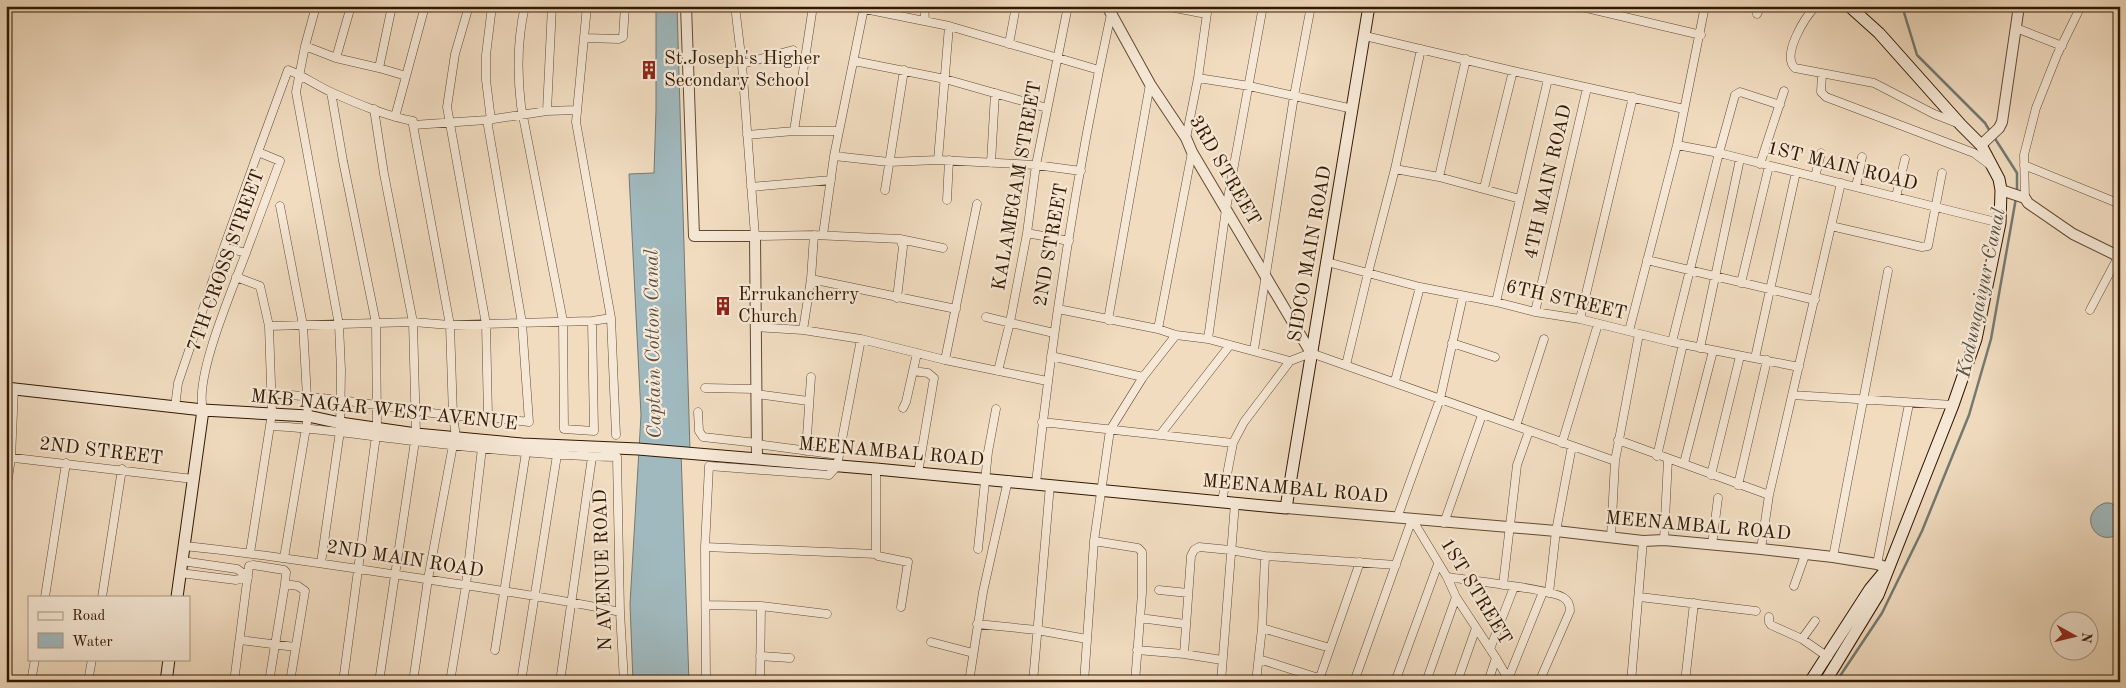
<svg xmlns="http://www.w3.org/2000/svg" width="2126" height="688" font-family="'Old Standard TT',serif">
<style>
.water{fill:#a0b9be;stroke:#747972}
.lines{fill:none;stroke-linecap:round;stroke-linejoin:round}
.stream{stroke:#747972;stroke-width:2.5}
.minor-casing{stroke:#624931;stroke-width:9}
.tertiary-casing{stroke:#624931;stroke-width:12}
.secondary-casing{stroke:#321801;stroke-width:13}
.minor{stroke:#f6e8d6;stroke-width:8}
.tertiary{stroke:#f6e8d6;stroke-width:10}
.secondary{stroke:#f6e8d6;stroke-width:11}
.labels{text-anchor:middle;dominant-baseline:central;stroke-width:4.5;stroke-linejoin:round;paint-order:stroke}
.poi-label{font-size:19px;fill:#321801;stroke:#f6e8d6;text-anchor:start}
.street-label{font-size:19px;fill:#321801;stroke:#f6e8d6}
.water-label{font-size:20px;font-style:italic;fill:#585043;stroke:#f6e8d6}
</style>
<rect width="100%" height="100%" fill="#f1dcc0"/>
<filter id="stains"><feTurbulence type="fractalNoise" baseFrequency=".004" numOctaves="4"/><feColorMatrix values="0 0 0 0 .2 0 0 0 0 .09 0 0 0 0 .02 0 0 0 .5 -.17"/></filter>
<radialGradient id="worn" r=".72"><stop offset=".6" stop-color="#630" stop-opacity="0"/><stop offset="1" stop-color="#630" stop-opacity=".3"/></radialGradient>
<!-- water -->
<path class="water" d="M656,6H677L690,451L681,452L689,682H633L630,604L641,415L629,174L654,173L656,110Z
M2105,503H2110L2120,507V533C2096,550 2076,513 2105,503Z"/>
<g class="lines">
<!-- stream -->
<path class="stream" d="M1902,6L1917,55L1985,123L1991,133
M1994,137L2017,173V192
M1836,682L1882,613L1922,531L1969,415L1991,339L2016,198"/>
<!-- minor casing -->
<g class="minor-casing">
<path id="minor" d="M316,6L305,46L296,92L339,325L341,370L340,431L321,563
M469,6L455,54L447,107L486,324L488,417
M525,6C517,40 517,72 521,106L563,321L564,429L594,431L592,321
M587,6L576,122L611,318L616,435
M735,6L742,64L755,236L814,235L900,239L903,247L897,298
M850,6L949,26L1099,70
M924,6L925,20
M1165,6L1206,14
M1578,6L1701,35
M1816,6C1805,17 1781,55 1795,68L1874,83L1934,114L1957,123
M686,7L694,6
M1757,14L1761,6
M2016,28L2062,46
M1365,36L1513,71L1684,109
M584,38L619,39L623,37L625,6
M1009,44L1016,6
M305,46L336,58L351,6
M336,58L379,68L392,6
M854,61L945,79L1047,108
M742,64L793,50
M379,68L406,76
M1822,74L1821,92L1826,97L1974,153L1990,165
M1198,78L1249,86L1353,109
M331,92L343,161L376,323L377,428L343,682
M374,109L384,174L413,322L416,434
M547,111L552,6
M395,117L425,6
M491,120L486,80V55L492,6
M413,125L450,325L453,416L456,437
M794,131H839
M747,135L794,131L813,6
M1186,138L1198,78L1208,6
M1677,145L1719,153L2000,223
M834,156L889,162L938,160L1036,165L1081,171
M938,160L949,26
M991,163L995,93
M1760,164L1784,91
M2024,165L2120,204
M1395,169L1439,177L1520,199
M1439,177L1466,59
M1815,177L1821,153
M751,187L831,180
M1856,187L1862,157
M1484,188L1513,71
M885,190L904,70
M1896,197L1905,159
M2025,198L2024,155L2036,108L2057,55L2081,6
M947,200L949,160
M280,206L303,325L308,416L284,558
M1831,226L1922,247L1928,246L1942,173
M1027,233L1069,241
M823,235L834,156L864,8
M900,239L943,248
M224,247L258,152
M1647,260L1815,300
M1327,262L1420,287L1496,302L1535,312L1580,319L1672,342L1799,367
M236,277L260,286L269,326L272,413L250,553
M811,279L956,309
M1741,283L1769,166
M1496,302L1548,79
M1058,309L1158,329L1176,335L1208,339L1290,361
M2090,310L2118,257
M1535,312L1587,88
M986,317L1054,333
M1580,319L1633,97
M1108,320L1150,84
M269,326L413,322L450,325L592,321L611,318
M755,327L803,330L861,339L945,360L1047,381
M1158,329L1192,152
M803,330L811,279L814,235
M1629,331L1677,145L1705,6
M1208,339L1226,209L1263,6
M1672,342L1719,153L1735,95L1740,92L1780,105
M1452,343L1495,357
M1700,348L1740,159
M1254,350L1294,96L1311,6
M1051,356L1143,377
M1755,358L1796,172
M945,360L977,204
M1346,365L1368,273L1395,169L1421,49
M913,371L928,373L934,378L918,473
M998,371L1010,322L1027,233L1036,165L1068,6
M1395,381L1420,287
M705,388L756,389
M271,393L341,400L453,416L488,417L529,422L522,323L487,120
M756,394L808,401
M1792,395L1953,405
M175,407L178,383L224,247L246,253
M903,408L906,402L917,353
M203,410C194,376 234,286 247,250C258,221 269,191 280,161L258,152L288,70C304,76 317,86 333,93C358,104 386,116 413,121V125L487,120L547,111L576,110
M698,412L699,431L703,437L757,443
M1042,422L1233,443
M270,426C319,428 367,436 415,441C482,449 549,456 617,457L620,612L624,682
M1516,426L1544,339
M1160,435L1230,345
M1618,440L1769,495
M1562,443L1598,324
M757,444L839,455
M806,451L811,377
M1657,456L1683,344
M6,457L193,479
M1684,463L1713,351
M876,469V554L878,556L908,562L901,607
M1711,475L1740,356
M1036,483C1053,326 1077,169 1111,14
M1738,485L1767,360
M6,492L11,458L14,388
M1222,501L1233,443L1244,422L1290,361L1311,353L1615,461
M1397,518L1440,399L1463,296
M1412,519L1447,577L1456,597L1496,658L1510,682
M1444,523L1482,415
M1611,538L1615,461L1639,334
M1664,540L1668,459
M1094,541L1138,548L1142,552V593L1135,682
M1712,545L1718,498
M184,546C265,554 345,567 425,579C490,589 556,598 620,612
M705,547L876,554
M978,549L988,452L996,409
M1761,549L1769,495L1841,183
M1833,557L1888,271
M1877,564L1909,404
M180,573L236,580L248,577L237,569L182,561
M1447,577C1467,580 1552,589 1564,598C1569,601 1570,605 1570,611L1539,682
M1503,585L1517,465L1529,431
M1794,586L1805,555
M1159,590L1188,593
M1549,593L1556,531L1572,446
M45,597L66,463
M102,597L122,469
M1640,597L1756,611
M706,605L761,606L827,614
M1769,617V622L1771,625L1802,639L1828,657
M1140,618L1185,624
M977,624L1037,630L1087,639
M1262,628L1330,648
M1802,639L1815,621
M240,640L295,647
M931,642L973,653
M1490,649L1514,587
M495,650L526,452
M1137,650L1184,654L1222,660
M1184,654L1191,556L1194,550L1199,547L1230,550L1265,556L1396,565
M760,656L790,658
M1259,659L1331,682
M1320,677L1360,562
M1508,679L1543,592
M31,682L35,659
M88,682L92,659
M234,682L249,566L253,565L284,570L286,572L285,584L298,586L305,591L290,682
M269,682L285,584
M379,682L415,441
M413,682L428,579L453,445
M450,682L466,585L482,448
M521,682L557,455
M560,682L592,457
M706,682L705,547L709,466L829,475L837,466L861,339
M760,682L761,606
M969,682L983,592L1008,480
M1033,682L1050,485
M1084,682L1094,541L1110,430L1143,377L1176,335
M1221,682L1235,503
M1256,682L1262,628L1265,556
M1354,682L1412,519
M1395,682L1438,564
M1426,682L1456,597
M1457,682L1476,628
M1488,682L1496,658
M1631,682L1643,541
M1685,682L1694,603"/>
</g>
<!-- tertiary casing -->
<g class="tertiary-casing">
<path id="tertiary" d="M686,6L694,236H755L757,459
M1107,6L1150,84L1186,138L1192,152L1311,353
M1981,145L1999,128L2002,122L2019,6
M2001,190L2025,198L2028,203L2073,234L2120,257
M1286,508L1556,531L1643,541L1664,540L1761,549L1833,557L1877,564L1888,568"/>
</g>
<!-- secondary casing -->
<g class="secondary-casing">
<path id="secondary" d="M6,388L203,410L308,416L340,423L416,434L522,444L638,449L876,469L1286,508L1369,6
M177,597L203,410
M166,682L169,659
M1810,682L1870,589L1885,571
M1825,682L1878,595L1953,405L1976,339L2000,223L2001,190L1999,179L1981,145L1961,125L1879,33L1849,6"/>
</g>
<!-- minor -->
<use href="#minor" class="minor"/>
<!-- tertiary -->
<use href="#tertiary" class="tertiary"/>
<!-- secondary -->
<use href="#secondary" class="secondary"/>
</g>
<!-- icons -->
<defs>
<g id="building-bare" transform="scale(1.5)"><path d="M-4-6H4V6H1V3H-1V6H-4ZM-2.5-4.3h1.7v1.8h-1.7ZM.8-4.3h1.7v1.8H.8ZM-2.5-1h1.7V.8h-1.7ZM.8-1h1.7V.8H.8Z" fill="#8f2418" stroke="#f6e8d6" stroke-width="2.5" paint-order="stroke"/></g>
</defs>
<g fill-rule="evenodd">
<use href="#building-bare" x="649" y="70"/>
<use href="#building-bare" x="723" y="306"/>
</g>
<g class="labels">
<!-- poi labels -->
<g class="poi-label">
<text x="664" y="59">St.Joseph's Higher<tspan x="664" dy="22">Secondary School</tspan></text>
<text x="738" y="295">Errukancherry<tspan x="738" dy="22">Church</tspan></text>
</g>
<!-- street labels -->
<g class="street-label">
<text transform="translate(1842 167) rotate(14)">1ST MAIN ROAD</text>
<text transform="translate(1224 171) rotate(60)">3RD STREET</text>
<text transform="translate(1549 182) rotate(-77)">4TH MAIN ROAD</text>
<text transform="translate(1018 186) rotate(-80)">KALAMEGAM STREET</text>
<text transform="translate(1052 245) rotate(-80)">2ND STREET</text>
<text transform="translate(1311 254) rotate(-80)">SIDCO MAIN ROAD</text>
<text transform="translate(227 261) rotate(-70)">7TH CROSS STREET</text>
<text transform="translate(1566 301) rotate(13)">6TH STREET</text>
<text transform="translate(384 411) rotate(6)">MKB NAGAR WEST AVENUE</text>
<text transform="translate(101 452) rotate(7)">2ND STREET</text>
<text transform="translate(891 453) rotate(5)">MEENAMBAL ROAD</text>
<text transform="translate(1295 490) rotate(5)">MEENAMBAL ROAD</text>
<text transform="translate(1698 527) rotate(5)">MEENAMBAL ROAD</text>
<text transform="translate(405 560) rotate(9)">2ND MAIN ROAD</text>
<text transform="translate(604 570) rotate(-92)">N AVENUE ROAD</text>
<text transform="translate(1475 592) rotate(59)">1ST STREET</text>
</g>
<!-- water labels -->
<g class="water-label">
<text transform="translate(1982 293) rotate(-78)">Kodungaiyur Canal</text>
<text transform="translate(654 344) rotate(-91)">Captain Cotton Canal</text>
</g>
</g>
<!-- margin -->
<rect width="2126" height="688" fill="none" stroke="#f1dcc0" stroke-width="25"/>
<rect x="8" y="8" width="2111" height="673" fill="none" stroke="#321801" stroke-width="2.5"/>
<rect x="12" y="12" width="2101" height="663" fill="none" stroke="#321801"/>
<!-- legend -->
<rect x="28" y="596" width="162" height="65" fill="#f6e8d6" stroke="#a89581"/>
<rect x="38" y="612" width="25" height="8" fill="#f6e8d6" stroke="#a89581"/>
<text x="72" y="620" font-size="15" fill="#321801">Road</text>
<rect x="38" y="633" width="25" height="15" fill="#a0b9be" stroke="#a89581"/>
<text x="72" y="646" font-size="15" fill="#321801">Water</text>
<!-- north arrow -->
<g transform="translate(2074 636) rotate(98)"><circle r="24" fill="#f6e8d6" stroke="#a89581"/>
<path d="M0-4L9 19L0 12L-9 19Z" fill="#8f2418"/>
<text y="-8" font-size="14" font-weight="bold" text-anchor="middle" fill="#321801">N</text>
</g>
<rect width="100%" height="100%" filter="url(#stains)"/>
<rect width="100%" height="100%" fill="url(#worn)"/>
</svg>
